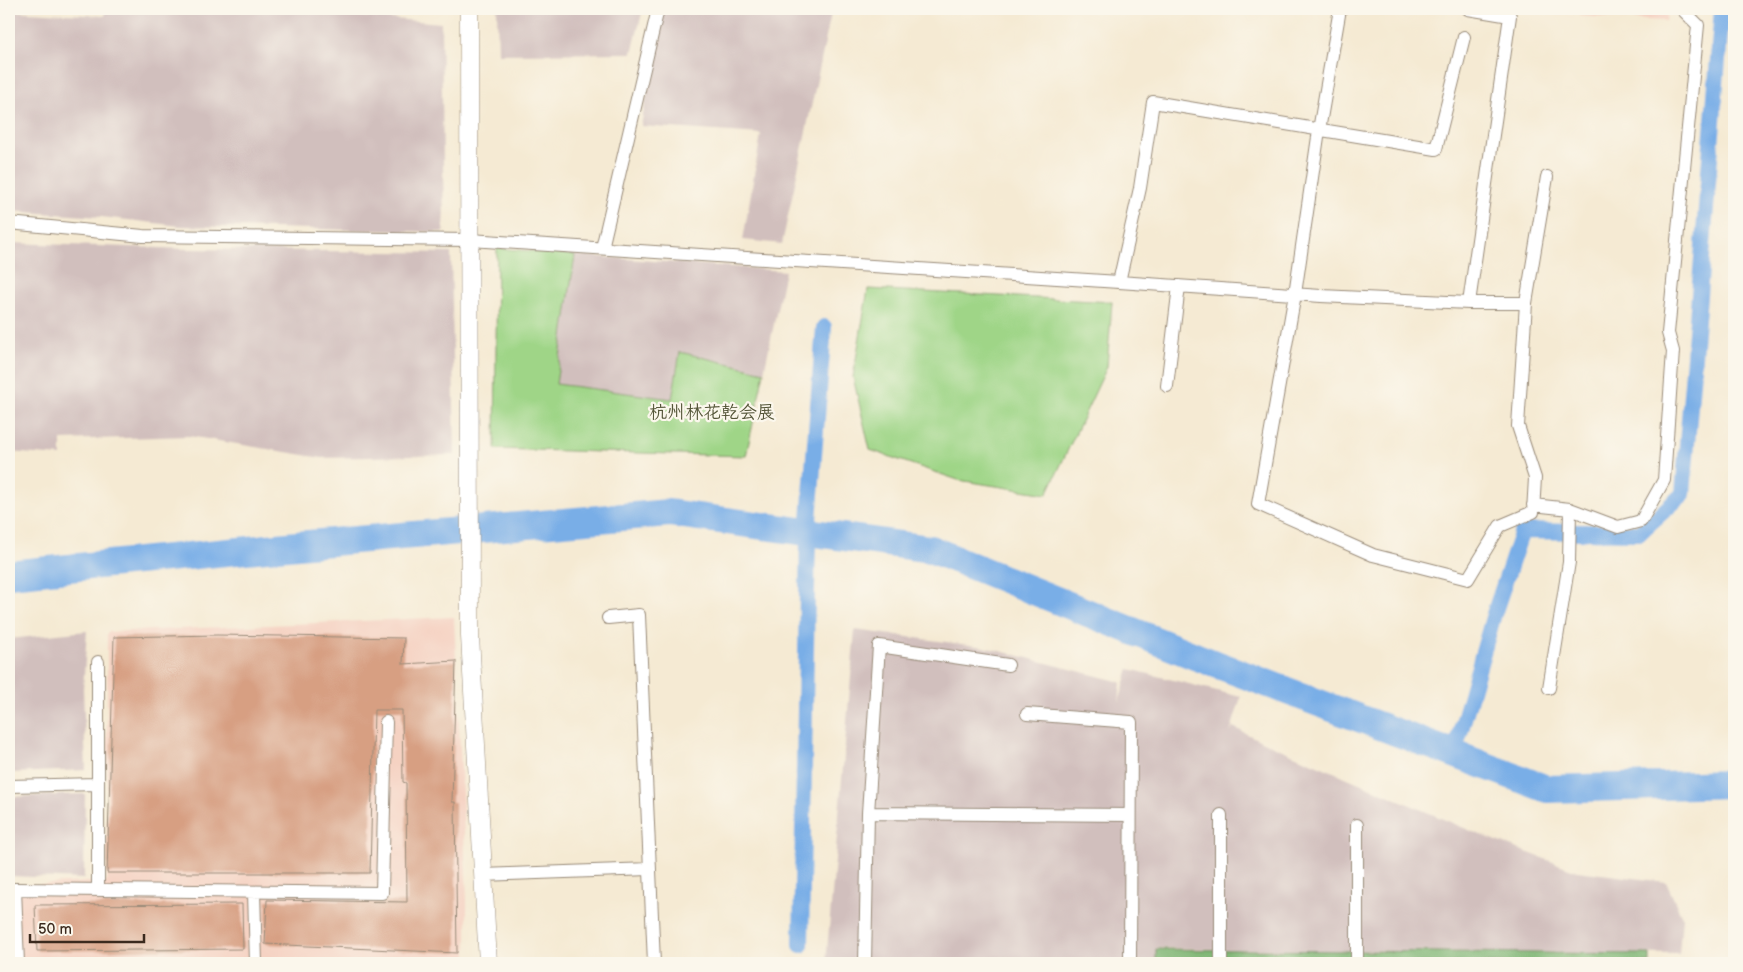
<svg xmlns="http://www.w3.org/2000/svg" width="1743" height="972" font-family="'Balsamiq Sans','LXGW WenKai TC',sans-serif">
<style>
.built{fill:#f5d2c2}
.industrial{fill:#d1bfbd}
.green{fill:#9fd587;stroke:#6d8052}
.forest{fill:#7fb674;stroke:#5d7049}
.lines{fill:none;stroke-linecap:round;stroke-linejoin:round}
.canal{stroke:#79aee7;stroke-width:16}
.river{stroke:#79aee7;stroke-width:28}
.building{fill:#d79f82}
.street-casing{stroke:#988a78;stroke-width:14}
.secondary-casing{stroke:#988a78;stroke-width:19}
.street{stroke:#fff;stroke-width:12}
.secondary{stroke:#fff;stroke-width:18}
.labels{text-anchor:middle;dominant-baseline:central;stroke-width:4.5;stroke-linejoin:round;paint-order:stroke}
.park-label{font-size:18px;fill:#545538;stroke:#fbf7ec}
</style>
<rect width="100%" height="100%" fill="#fbf7ec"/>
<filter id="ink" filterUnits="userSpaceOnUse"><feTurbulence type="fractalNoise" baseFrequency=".02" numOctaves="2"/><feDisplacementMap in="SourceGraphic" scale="10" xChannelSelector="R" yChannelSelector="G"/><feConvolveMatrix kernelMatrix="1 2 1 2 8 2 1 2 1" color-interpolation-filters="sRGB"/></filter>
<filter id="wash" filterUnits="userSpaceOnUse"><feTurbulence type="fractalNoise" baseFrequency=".0096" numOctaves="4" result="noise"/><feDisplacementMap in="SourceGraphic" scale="20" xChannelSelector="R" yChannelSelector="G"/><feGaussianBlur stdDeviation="1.12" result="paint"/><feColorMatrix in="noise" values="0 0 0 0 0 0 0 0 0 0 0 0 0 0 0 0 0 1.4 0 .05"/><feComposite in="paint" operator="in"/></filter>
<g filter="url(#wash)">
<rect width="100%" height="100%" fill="#f5ead3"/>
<!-- built -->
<path class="built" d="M1580,9H1668L1666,21L1579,16Z
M454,617L467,899V963H9V886L107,881V632Z"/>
<!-- industrial -->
<path class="industrial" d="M105,9H275L441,23L444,232L180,226L102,217L9,211V11L105,16Z
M497,9H643L632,53L498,54Z
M663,9H832L782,244L743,240L761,134L641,126Z
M9,243L189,249L451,253L455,455L322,458L189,436L61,440V456L9,452Z
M575,255L785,271L764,372L680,353L672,399L555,384Z
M855,630L984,647L1121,682L1119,702L1129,669L1241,697L1230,733L1233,727L1259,740L1478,834L1577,871L1666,882L1682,917L1679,954L1156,948V963H826Z
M87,631L83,689L86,770L9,773V639Z
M85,794L84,879L9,876V797Z"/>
<!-- green -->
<path class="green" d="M497,248L575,255L556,384L672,399L680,352L764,372L746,456L495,449Z
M868,289L1112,302L1107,367L1047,494L958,480L870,450L853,377Z"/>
<!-- forest -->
<path class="forest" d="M1156,949L1650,954V963H1156Z"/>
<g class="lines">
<!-- canal -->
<path class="canal" d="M1454,754L1494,614L1522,531L1639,533L1683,494L1722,9
M801,945L808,533L824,327"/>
<!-- river -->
<path class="river" d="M9,574L297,545L669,513L930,549L1197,657L1547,789L1734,784"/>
</g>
<g id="blocks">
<!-- building -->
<path class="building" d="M217,635L404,638L403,664L456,661L452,802H455L457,953L265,944L267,900L407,902L406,783L403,782L402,710H374L370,873H107L114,637Z
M242,904L243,949L37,951L35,905Z"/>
</g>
</g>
<g filter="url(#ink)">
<use href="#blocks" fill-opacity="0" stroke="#988a78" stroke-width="1"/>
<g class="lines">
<!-- street casing -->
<g class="street-casing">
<path id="street" d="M1340,9L1319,130L1295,294L1258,504L1373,555L1468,579L1500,526L1533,512L1535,478L1518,426L1526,303L1547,177
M1468,9L1510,16L1469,303
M9,223L143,236L470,240L1119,282L1321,296L1469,303H1526
M602,248L658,9
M1119,282L1140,188L1153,102L1436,149L1464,37
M1167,386L1179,286
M1533,505L1570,509L1618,527L1641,521L1664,480L1673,351L1668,333L1698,25L1682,9
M608,618L639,615L654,963
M1549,688L1569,562L1570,509
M1027,714L1131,722L1130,963
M9,786L98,784
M868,813L879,646L1008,665
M1221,815V963
M1357,825V963
M483,875L650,869
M9,889H15L18,963
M15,889L382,893L386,722
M98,890V662
M254,892L256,963
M865,963L868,813L1130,815"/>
</g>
<!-- secondary casing -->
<g class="secondary-casing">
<path id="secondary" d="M469,9L470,636L488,963"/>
</g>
<!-- street -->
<use href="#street" class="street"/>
<!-- secondary -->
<use href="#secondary" class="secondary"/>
</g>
</g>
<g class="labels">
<!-- park labels -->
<g class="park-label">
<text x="712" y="412">杭州林花乾会展</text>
</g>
</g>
<!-- margin -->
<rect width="1743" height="972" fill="none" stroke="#fbf7ec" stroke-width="30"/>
<!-- scale -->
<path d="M30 934v8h114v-8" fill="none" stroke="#3b2a1e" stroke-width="2.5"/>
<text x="38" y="934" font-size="15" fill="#3b2a1e" stroke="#fbf7ec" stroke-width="4" paint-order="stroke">50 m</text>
</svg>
